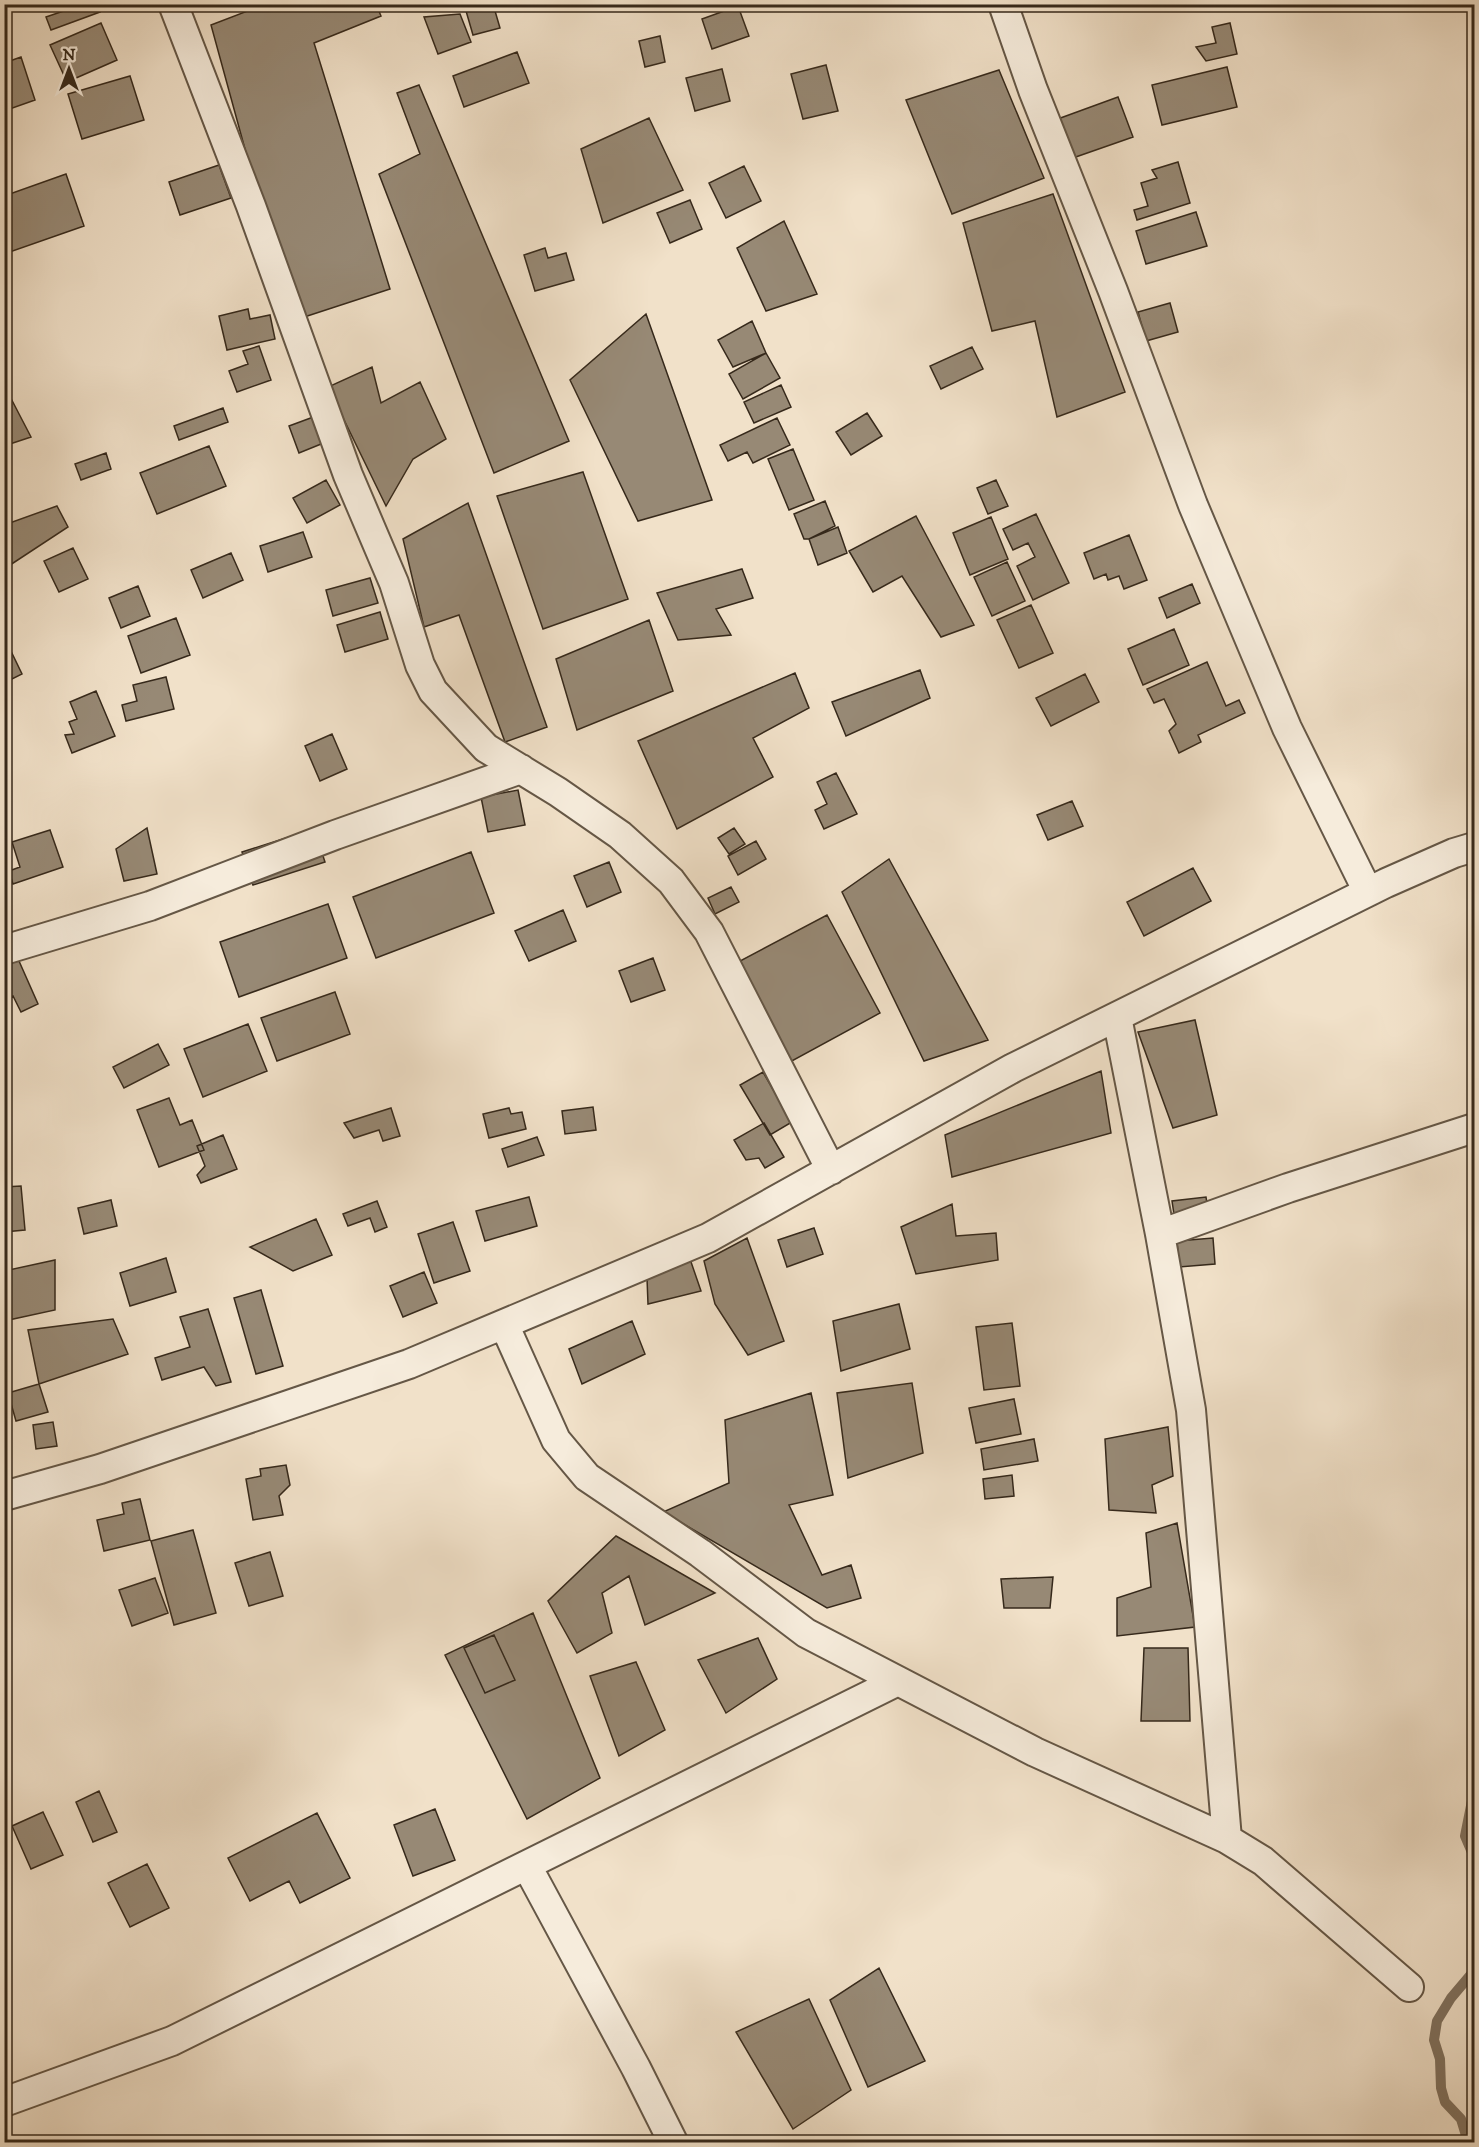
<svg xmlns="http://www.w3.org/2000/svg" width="1479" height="2147" font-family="'IM FELL DW Pica',serif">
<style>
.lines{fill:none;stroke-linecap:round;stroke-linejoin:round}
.stream{stroke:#807260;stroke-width:10}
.building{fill:#978975;stroke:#36291b;stroke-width:1.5}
.minor-casing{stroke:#655746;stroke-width:32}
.minor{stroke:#f6ecdc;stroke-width:28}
</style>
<rect width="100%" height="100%" fill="#f1e1c9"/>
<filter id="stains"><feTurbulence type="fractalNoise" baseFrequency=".00333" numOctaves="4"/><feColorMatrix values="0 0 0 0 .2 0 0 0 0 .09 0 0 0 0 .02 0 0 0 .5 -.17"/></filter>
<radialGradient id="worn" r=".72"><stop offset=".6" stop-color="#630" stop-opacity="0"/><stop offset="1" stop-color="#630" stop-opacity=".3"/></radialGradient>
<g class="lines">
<!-- stream -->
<path class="stream" d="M1474,1791L1465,1836L1474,1857
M1468,2142L1461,2119L1445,2102L1441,2088L1440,2059L1434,2040L1437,2021L1451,1998L1473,1972L1474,1968"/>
</g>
<!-- building -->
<path class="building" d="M84,4H96L100,12L51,30L46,17Z
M266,4H376L381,16L314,43L390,289L292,321L211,25Z
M464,4H493L500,28L473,35Z
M738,6L749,36L712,49L702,19Z
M460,14L471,42L438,54L424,17Z
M101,23L117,60L67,82L50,45Z
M1230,23L1237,54L1206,61L1196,47L1216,43L1212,27Z
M660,36L665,62L645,67L639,41Z
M517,52L529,83L464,107L453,76Z
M21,57L35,100L4,111V63Z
M826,65L838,111L803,119L791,74Z
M1227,67L1237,107L1162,125L1152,85Z
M722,69L730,101L695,111L686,78Z
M999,70L1044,178L952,214L906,100Z
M130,76L144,120L82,139L68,94Z
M419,85L569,441L494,473L379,174L420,154L397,93Z
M1118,97L1133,137L1070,159L1055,120Z
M649,118L683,190L603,223L581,149Z
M1178,162L1190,203L1137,220L1134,210L1148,206L1141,183L1157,178L1152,170Z
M219,165L231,198L180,215L169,182Z
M744,166L761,201L726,218L709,183Z
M66,174L84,226L4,254V196Z
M1053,194L1125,392L1057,417L1035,321L992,331L963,223Z
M690,200L702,229L670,243L657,213Z
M1196,212L1207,246L1146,264L1136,231Z
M784,221L817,294L766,311L737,248Z
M545,248L548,258L566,253L574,280L535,291L524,255Z
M1170,303L1178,332L1146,341L1138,312Z
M248,309L250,319L270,315L275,339L227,350L219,316Z
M646,314L712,500L638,521L570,380Z
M752,321L766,353L733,367L718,340Z
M259,346L271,380L237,392L229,371L248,364L243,351Z
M972,347L983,369L941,389L930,366Z
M766,353L780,378L743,399L729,374Z
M372,367L381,403L420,382L446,439L413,459L386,506L328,387Z
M4,385L31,437L4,446Z
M781,385L791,407L754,423L744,402Z
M223,408L228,422L179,440L174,426Z
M867,413L882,436L851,455L836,432Z
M316,416L326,442L299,453L289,426Z
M777,418L790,445L753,463L747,452L728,461L720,445Z
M209,446L226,486L157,514L140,473Z
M793,449L814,500L789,510L768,459Z
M106,453L111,469L81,480L75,464Z
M583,472L628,599L543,629L497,496Z
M326,480L340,505L307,523L293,498Z
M996,480L1008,506L988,514L977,488Z
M825,501L835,526L809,539H804L794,514Z
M468,503L547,727L505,742L459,615L424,627L403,539Z
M57,506L68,527L4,569V525Z
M1036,514L1069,583L1033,600L1017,566L1035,557L1028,543L1013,550L1003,529Z
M916,516L974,625L941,637L902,576L873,592L849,551Z
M991,517L1008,559L970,575L953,533Z
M838,527L847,553L818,565L809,539Z
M303,532L312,557L268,572L260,546Z
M1129,535L1147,580L1124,589L1119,576L1108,580L1106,574L1094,579L1084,553Z
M73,548L88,579L59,592L44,561Z
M231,553L243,580L203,598L191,570Z
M1007,562L1025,601L992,616L974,577Z
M742,569L753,598L716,609L731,635L678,640L657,593Z
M370,578L378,603L333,616L326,590Z
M1192,584L1200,603L1167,618L1159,598Z
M138,586L150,616L121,628L109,598Z
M1031,605L1053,653L1019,668L997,620Z
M380,612L388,639L345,652L337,625Z
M176,618L190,655L141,673L128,636Z
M649,620L673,691L577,730L556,659Z
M1174,629L1189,665L1143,685L1128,649Z
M8,645L22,674L4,683V647Z
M1207,662L1226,706L1239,700L1245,713L1198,735L1201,742L1179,753L1169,731L1176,724L1164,699L1154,703L1147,689Z
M920,670L930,698L846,736L832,702Z
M795,673L809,708L753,738L773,777L677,829L638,741Z
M1085,674L1099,702L1051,726L1036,698Z
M166,677L174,709L126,721L122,705L137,701L133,685Z
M96,691L115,736L72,753L65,735L74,734L69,722L77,719L70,702Z
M332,734L347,769L320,781L305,746Z
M836,773L857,814L824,829L815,810L827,804L817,782Z
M518,790L525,825L488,832L481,797Z
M1072,801L1083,826L1048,840L1037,815Z
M147,828L157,874L124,881L116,849Z
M734,828L745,844L729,854L718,838Z
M314,829L325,862L253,885L242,852Z
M50,830L63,867L13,884L9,871L20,867L12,842Z
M756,841L766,859L738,875L728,856Z
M471,852L494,913L376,958L353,897Z
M889,859L988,1040L924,1061L842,892Z
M609,862L621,892L587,907L574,876Z
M1193,868L1211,901L1144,936L1127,902Z
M731,887L739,902L715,914L708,898Z
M328,904L347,958L239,997L220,942Z
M563,910L576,941L529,961L515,931Z
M827,915L880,1013L790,1062L740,961Z
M15,952L38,1004L21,1012L13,996L4,1000V957Z
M653,958L665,990L631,1002L619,971Z
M335,992L350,1034L277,1061L261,1018Z
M1195,1020L1217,1115L1173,1128L1138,1032Z
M248,1024L267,1071L203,1097L184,1049Z
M158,1044L169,1065L124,1088L113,1067Z
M1101,1071L1111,1133L952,1177L945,1135Z
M763,1072L792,1122L770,1135L740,1085Z
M169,1098L180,1125L192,1120L204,1150L159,1167L137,1110Z
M593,1107L596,1130L565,1134L562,1111Z
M391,1108L400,1136L383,1141L379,1130L354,1138L344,1123Z
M509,1108L511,1114L522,1112L526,1129L489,1138L483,1114Z
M764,1123L784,1157L765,1168L759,1158L746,1160L734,1140Z
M223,1135L237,1169L201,1183L197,1175L205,1166L197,1146Z
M537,1137L544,1155L508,1167L502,1149Z
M21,1186L25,1230L4,1232V1187Z
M529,1197L537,1226L485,1241L476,1211Z
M1206,1197L1211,1229L1177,1234L1172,1201Z
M111,1200L117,1226L84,1234L78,1208Z
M377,1201L387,1227L375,1232L370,1218L348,1226L343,1214Z
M952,1204L956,1236L996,1233L998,1260L916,1274L901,1227Z
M316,1219L332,1255L293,1271L250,1247Z
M453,1222L470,1271L434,1283L418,1234Z
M814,1228L823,1254L787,1267L778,1240Z
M747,1238L784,1341L748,1355L715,1304L704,1261Z
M1213,1238L1215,1264L1179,1267L1177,1241Z
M166,1258L176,1292L130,1306L120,1273Z
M690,1259L701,1291L648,1304L647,1278Z
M55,1260V1310L4,1321V1271Z
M424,1272L437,1303L403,1317L390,1286Z
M261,1290L283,1366L256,1374L234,1298Z
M899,1304L910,1349L841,1371L833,1321Z
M208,1309L231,1382L216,1386L204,1367L162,1380L155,1358L190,1347L180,1317Z
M113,1319L128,1354L39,1384L28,1330Z
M632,1321L645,1354L582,1384L569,1349Z
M1012,1323L1020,1386L984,1390L976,1327Z
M912,1383L923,1453L848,1478L837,1393Z
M39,1384L48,1412L16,1421L8,1393Z
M811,1393L833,1495L789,1505L822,1575L851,1565L861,1598L827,1608L663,1512L729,1483L725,1420Z
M1014,1399L1021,1434L976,1443L969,1408Z
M53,1422L57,1446L36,1449L33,1425Z
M1168,1427L1173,1476L1152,1485L1156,1513L1109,1510L1105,1439Z
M1034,1439L1038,1461L984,1470L981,1449Z
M286,1465L290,1485L279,1496L283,1515L253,1520L246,1479L261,1476L260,1469Z
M1012,1475L1014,1496L985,1499L983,1479Z
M140,1499L150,1540L104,1551L97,1520L124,1514L122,1503Z
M1177,1523L1195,1627L1117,1636V1598L1151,1587L1146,1533Z
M193,1530L216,1613L174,1625L151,1541Z
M616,1536L715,1593L645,1625L629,1576L602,1593L612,1633L577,1653L548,1601Z
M270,1552L283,1596L249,1606L235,1563Z
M1053,1577L1050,1608H1004L1001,1579Z
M155,1578L168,1613L132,1626L119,1590Z
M533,1613L600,1778L527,1819L445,1655Z
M494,1635L515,1680L485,1693L464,1648Z
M758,1638L777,1679L726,1713L698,1660Z
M1144,1648H1188L1190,1721H1141Z
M636,1662L665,1730L619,1756L590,1676Z
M99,1791L117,1832L93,1842L76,1802Z
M435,1809L455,1860L413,1876L394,1825Z
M43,1812L63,1855L31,1869L12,1826Z
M317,1813L350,1878L300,1903L289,1881L250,1901L228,1858Z
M147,1864L169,1908L130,1927L108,1883Z
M879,1968L925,2061L868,2087L830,2000Z
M809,1999L851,2090L793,2129L736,2032Z"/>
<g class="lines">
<!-- minor casing -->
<g class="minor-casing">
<path id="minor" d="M173,4L251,206L348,475L394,583L420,665L433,691L486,748L558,792L620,835L671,881L709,932L831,1170
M1003,4L1033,90L1113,291L1193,505L1287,728L1368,892
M4,950L150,906L335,835L521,769
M1117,1017L1160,1234L1191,1410L1227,1839
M1160,1234L1288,1188L1474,1128
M504,1324L556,1440L587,1477L700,1553L806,1633L1035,1752L1227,1839L1263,1861L1409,1987
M4,1496L100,1469L409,1364L708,1238L1013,1068L1386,883L1454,853L1474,847
M527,1866L636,2068L673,2142
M4,2102L172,2041L898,1681"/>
</g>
<!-- minor -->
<use href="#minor" class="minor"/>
</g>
<!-- margin -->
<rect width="1479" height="2147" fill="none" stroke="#f1e1c9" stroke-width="24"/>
<rect x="6" y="6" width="1467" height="2135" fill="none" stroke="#36291b" stroke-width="3"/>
<rect x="12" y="12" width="1455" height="2123" fill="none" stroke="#36291b" stroke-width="1.5"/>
<!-- north arrow -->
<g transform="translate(69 69)" stroke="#f6ecdc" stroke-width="4.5" paint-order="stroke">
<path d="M0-4.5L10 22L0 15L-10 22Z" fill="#36291b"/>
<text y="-9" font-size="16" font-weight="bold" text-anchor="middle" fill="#36291b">N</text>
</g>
<rect width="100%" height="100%" filter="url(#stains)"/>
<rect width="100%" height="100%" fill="url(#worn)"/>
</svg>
